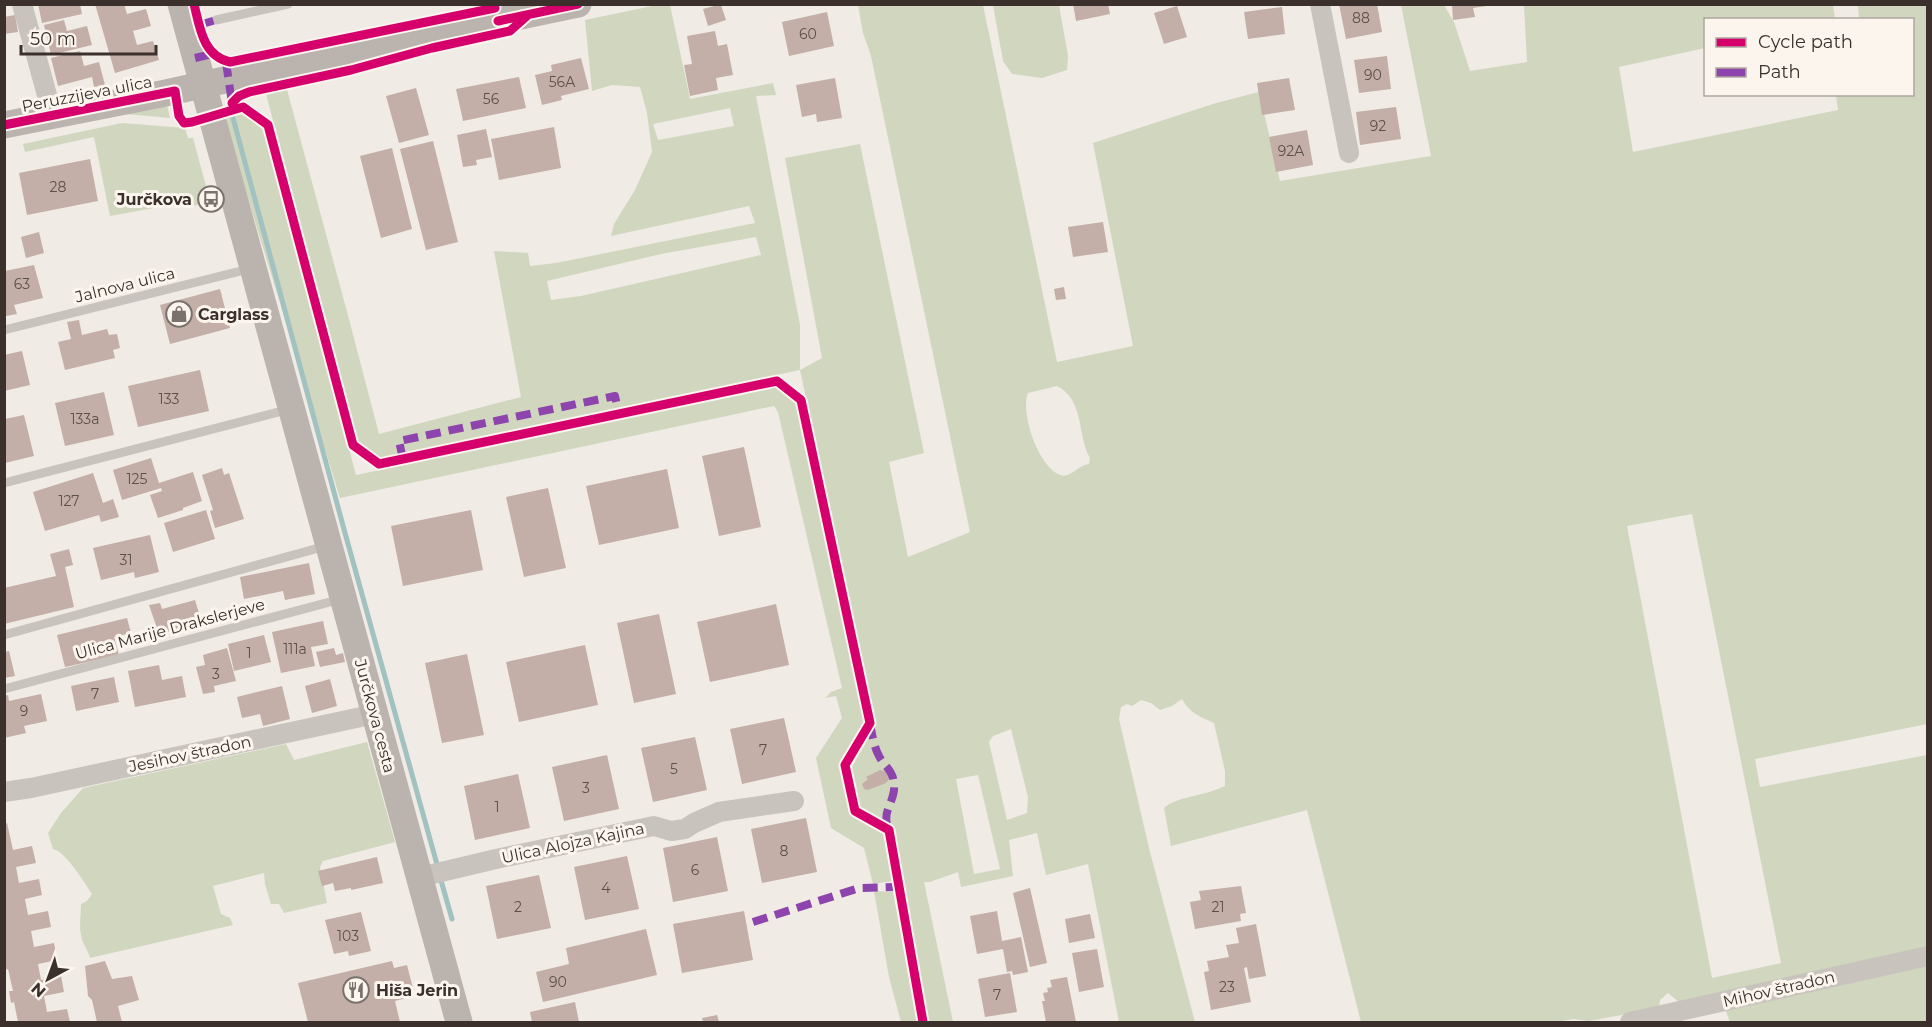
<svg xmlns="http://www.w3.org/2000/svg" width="1932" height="1027" font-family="Montserrat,sans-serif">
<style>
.grass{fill:#d1d6bf;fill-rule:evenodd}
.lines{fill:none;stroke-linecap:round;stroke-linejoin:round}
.stream{stroke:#a1c2c1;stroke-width:5}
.building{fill:#c3afa7}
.lane{stroke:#c9c3be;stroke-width:9}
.street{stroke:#c9c3be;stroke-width:20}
.secondary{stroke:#bab3ae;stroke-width:27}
.quiet{stroke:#8e44ad;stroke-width:8;stroke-dasharray:15 8;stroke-linecap:butt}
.cycleway-casing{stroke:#fbf5ee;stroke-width:13}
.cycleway{stroke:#d6006c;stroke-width:9}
.labels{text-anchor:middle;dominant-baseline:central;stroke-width:6;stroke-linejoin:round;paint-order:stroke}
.number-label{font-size:14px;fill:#5d504a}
.street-label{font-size:16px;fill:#3b302b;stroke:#fbf5ee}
.poi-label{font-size:16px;font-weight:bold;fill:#3b302b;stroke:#fbf5ee;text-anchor:start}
</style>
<rect width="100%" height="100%" fill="#f0ebe5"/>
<!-- grass -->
<path class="grass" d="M1885,4L1927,5V724L1755,759L1760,787L1927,755V950L1679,1002L1668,993L1660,1000L1659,1008L1589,1021L1574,1019L1555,1022H1361L1307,810L1171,846L1164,808C1175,797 1208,795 1225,786V771L1214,723C1201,717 1189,713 1182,699L1172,706L1160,710L1151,703L1141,700L1132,706L1127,704L1121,707L1119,719L1150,852L1195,1022H1119L1088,864L1046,875L1037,833L1009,840L1013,876L961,887L958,872L930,882H924L953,1022H929L894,826L860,807L852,767L876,724L800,370L380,459L358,442L266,94L246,99L244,96L286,86L350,323L379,434L521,397L494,251L528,253L530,266L556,263L755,223L749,206L611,236L614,224L635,190L652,152L647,113L640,87L612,85L592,91L585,20L657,5H670L690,99L773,83L776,95L756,96L800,325V370L822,358L785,158L860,144L924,453L889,462L908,557L970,532L871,56L863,33L858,5H983L1057,362L1133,346L1093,143L1216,103L1259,92L1280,181L1431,156L1401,5H1444L1454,22L1470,71L1527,62L1524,5H1833L1835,19L1706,20L1705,48L1619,67L1633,152L1838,110L1836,95L1912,94V20L1859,19L1858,5H1875V6ZM730,108L734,126L658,140L653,124ZM756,237L761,255L581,296L551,300L547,281L661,254ZM1057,386C1085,400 1077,436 1090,458L1089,464C1078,465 1070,479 1060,475C1038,467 1020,412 1028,393ZM1692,514L1781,963L1712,978L1627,526ZM1011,729L1028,797L1027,813L1007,820L989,742L993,736ZM978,775L1000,869L974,874L956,779Z
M993,5H1059L1068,56L1067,70L1042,78L1012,74L1003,61Z
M167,105L170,118L125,114Z
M242,113L263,129L356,475L775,387L796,403L864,722L840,763L850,814L883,833L892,881L873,884L864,848L831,828L816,758L842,718L836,696L825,698L831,692L842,688L778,412L774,406L340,498L229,137L226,121L227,118Z
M122,123L185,128L188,138H193L210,201L190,207L187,200L154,208L110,216L94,137L25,152L23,144Z
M367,742L395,842L323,861L320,867L327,903L284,913L279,904H271L265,884L264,873L213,886L221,914L230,918L233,925L90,958C88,949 82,944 81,935C79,926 81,914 81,904L87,901L92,894C85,883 65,851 53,849L48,833L61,813L83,788L286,744L294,760Z
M874,891L893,892L917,1022H901L889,977Z
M1927,964V1022H1730L1725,1009Z"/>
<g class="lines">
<!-- stream -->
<path class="stream" d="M233,118L345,533L438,868
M440,877L452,919"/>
</g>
<!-- building -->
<path class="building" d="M38,4H80L82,14L42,23Z
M95,4H124L127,14L146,9L151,26L133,31L137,45L153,41L159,60L115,73Z
M1073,4H1108L1110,14L1076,21Z
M1339,4H1377L1382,32L1346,39Z
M1452,4H1487V6L1473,8L1475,17L1453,20Z
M718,5H721L726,20L708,26L703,9Z
M1177,6L1187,37L1164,44L1154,13Z
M1282,7L1285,34L1248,39L1244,12Z
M827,12L834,46L789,56L782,22Z
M15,15L18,32L4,34V17Z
M64,20L67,31L87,26L92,45L51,55L44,25Z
M715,31L718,46L727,44L733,75L716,78L718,90L690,96L684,65L692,64L687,36Z
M80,51L84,66L99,62L105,85L94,87L92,77L58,86L51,58Z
M1387,56L1391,89L1359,93L1354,60Z
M581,58L589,89L561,96L562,100L542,105L535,75L552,71L551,65Z
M519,77L526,108L463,121L456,89Z
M835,78L842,118L817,122L816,114L802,117L796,85Z
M1289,78L1295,110L1262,115L1257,83Z
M416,88L429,135L399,143L386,96Z
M1396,107L1401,139L1360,145L1356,112Z
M554,127L561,168L499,180L491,139Z
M486,129L492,157L476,160L477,165L463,167L457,135Z
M1307,130L1313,165L1276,172L1269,137Z
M433,141L458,242L426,250L400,149Z
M392,148L412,229L381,238L360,156Z
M90,159L98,201L27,215L19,173Z
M1103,222L1108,252L1073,257L1068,227Z
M39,232L44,253L26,258L21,237Z
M34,265L43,298L14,305L17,314L6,316L5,271Z
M1064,287L1066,299L1056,300L1054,289Z
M220,289L230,328L170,344L160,305Z
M79,320L82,335L107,329L109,335L117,334L120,348L113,350L115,358L65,370L58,342L71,339L67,322Z
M22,351L30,385L4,391V355Z
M200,370L209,411L138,427L128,386Z
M104,392L114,435L65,446L55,403Z
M24,415L34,456L5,463V419Z
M744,447L761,527L719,536L702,456Z
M151,458L159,483L193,472L202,501L183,508V510L158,518L150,495L162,491L161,488L122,500L113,470Z
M222,468L224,475L229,473L244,519L215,528L210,511L213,510L202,475Z
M667,469L679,528L599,545L586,486Z
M93,473L103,503L113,499L119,517L101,522L99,515L45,531L33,492Z
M548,488L566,568L524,577L506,497Z
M206,510L215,539L173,552L164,523Z
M471,510L483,570L403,586L391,526Z
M150,535L159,572L135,578L134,572L101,580L93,548Z
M69,549L73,565L65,567L74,607L4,624V588L56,576L50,554Z
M309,563L315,594L285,600L283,591L244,599L240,577Z
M195,600L202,623L159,634L149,605L160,603L162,609Z
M776,604L789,665L710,682L697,622Z
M659,614L676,694L634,703L617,623Z
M127,618L131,633L114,637L119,655L65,667L57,635Z
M323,621L328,644L311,647L315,666L281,673L272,632Z
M264,635L271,662L234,671L228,644Z
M585,645L598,705L519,722L506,662Z
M227,648L236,681L214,686L215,692L203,694L196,667L205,665L203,655Z
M334,648L336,655L343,653L345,662L320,667L316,652Z
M9,651L15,676L4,678V652Z
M467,654L484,735L442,743L425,663Z
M159,665L162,680L182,676L186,697L135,707L128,671Z
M114,677L119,702L76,711L71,686Z
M330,679L337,706L312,713L305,686Z
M282,686L290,719L263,726L260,714L242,718L237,697Z
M41,694L47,721L24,726L26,733L4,738V696L8,695L9,701Z
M784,718L796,772L742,784L730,729Z
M695,737L707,790L653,802L641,748Z
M607,755L619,809L564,821L552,767Z
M880,770L887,772L889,775V779L886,783L868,790L864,789L862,784L868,779L866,777Z
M518,774L530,828L475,840L464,786Z
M806,818L817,872L762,883L751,829Z
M7,823L13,850L32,846L36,863L16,867L19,883L39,879L42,895L25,899L28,915L48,911L51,927L31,931L34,947L54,943L57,960L38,964L41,980L61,976L64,992L44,996L47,1012L67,1009L70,1022H18L14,1002L11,1003L9,991H13L8,969L5,970L4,967V958H6L4,824Z
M717,837L728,891L673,902L663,848Z
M627,856L639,909L585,920L574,867Z
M377,857L383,883L351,890V888L335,891L333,883L322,886L318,871Z
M539,875L551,928L497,939L486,886Z
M1241,886L1246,913L1240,914L1241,921L1195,929L1190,902L1201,900L1199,891Z
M1030,888L1047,963L1030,967L1013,893Z
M744,911L753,960L682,973L673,924Z
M997,911L1002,941L1021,937L1028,972L1013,975L1012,971L1007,972L1003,949L977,954L970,916Z
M361,912L371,951L349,956L348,951L334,954L325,920Z
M1090,914L1095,938L1069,943L1065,919Z
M1256,924L1266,976L1249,979L1247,967L1244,968L1251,1002L1211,1010L1204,972L1209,971L1207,961L1229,957L1226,945L1239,943L1236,928Z
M646,929L657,975L543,1002L536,972L569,964L566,948Z
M1097,949L1104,987L1079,992L1072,953Z
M105,961L112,979L132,976L139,1000L118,1006L122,1022H97L92,1000L88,996L85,966Z
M392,961L394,968L407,965L415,996L395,1001L400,1022H308L298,983Z
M1010,973L1017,1012L985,1017L978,979Z
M1067,977L1076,1022H1046L1042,1001H1045L1043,993L1048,992L1047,988L1052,987L1050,980Z
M575,1002L579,1022H532L530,1012Z
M717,1015L719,1022H703L702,1018Z"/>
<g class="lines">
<!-- lane -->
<path class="lane" d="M216,20L288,4
M4,330L249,269
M4,483L290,409
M4,635L326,546
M4,689L341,599"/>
<!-- street -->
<path class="street" d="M22,4L53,117
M1320,4L1349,153
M4,792L31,788L375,714
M420,877L496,859L654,826L671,831L685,829L694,823L719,812L794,801
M1630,1022L1928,956"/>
<!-- secondary -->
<path class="secondary" d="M181,4L459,1022
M4,125L161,94L425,36L578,4"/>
<!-- quiet -->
<path class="quiet" d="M199,25L216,20
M195,58L212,54
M226,62L232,103L230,106
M403,459L399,441L615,396L619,414
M870,724C872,734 874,747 879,756C885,768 893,769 894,784C896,802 880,811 889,830
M753,922L859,888L899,887"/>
<!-- cycleway casing -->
<g class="cycleway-casing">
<path id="cycleway" d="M194,4C200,28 203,56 230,62L495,8
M498,21L578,4
M232,103L239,96L249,92L351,70L432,48L510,31L528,15
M4,125L175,91L179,116L184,123L192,122L243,107L268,125L353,445L379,464L777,381L801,400L870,723L845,765L855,811L889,830L923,1022"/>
</g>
<!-- cycleway -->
<use href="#cycleway" class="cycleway"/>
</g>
<!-- icons -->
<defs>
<g id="bus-ring" transform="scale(1.35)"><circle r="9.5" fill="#fbf5ee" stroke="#7a716c" stroke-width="1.5"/><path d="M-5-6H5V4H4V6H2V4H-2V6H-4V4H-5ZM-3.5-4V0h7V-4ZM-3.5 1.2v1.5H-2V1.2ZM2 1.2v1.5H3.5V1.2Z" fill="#7a716c"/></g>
<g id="shop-ring" transform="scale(1.35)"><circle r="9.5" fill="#fbf5ee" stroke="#7a716c" stroke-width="1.5"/><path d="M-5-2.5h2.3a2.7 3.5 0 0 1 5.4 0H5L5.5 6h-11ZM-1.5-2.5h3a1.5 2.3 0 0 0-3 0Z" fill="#7a716c"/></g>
<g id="restaurant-ring" transform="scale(1.35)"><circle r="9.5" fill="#fbf5ee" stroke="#7a716c" stroke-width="1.5"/><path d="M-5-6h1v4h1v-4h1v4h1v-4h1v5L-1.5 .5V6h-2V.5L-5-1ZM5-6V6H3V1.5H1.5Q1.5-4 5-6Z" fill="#7a716c"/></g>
</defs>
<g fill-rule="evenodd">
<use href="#bus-ring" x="211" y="199"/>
<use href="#shop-ring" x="179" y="314"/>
<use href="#restaurant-ring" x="356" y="990"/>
</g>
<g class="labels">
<!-- number labels -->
<g class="number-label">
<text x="1361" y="18">88</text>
<text x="808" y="34">60</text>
<text x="1373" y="75">90</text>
<text x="562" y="82">56A</text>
<text x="491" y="99">56</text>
<text x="1378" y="126">92</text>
<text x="1291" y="151">92A</text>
<text x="58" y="187">28</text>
<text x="22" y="284">63</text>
<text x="169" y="399">133</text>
<text x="85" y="419">133a</text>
<text x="137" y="479">125</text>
<text x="69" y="501">127</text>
<text x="126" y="560">31</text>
<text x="295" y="649">111a</text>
<text x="249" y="653">1</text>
<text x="216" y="674">3</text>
<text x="95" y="694">7</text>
<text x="24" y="711">9</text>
<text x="763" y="750">7</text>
<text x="674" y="769">5</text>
<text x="586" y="788">3</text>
<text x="497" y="807">1</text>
<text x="784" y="851">8</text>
<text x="695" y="870">6</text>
<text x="606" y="888">4</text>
<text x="518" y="907">2</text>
<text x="1218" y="907">21</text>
<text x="348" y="936">103</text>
<text x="558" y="982">90</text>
<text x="1227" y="987">23</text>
<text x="997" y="995">7</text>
</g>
<!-- street labels -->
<g class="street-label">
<text transform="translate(87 94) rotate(-11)">Peruzzijeva ulica</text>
<text transform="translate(125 285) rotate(-14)">Jalnova ulica</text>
<text transform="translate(170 629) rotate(-15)">Ulica Marije Drakslerjeve</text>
<text transform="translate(375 716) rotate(75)">Jurčkova cesta</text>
<text transform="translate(190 754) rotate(-12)">Jesihov štradon</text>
<text transform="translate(573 843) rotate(-12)">Ulica Alojza Kajina</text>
<text transform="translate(1779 989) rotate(-13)">Mihov štradon</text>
</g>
<!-- poi labels -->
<g class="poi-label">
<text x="192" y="199" text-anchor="end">Jurčkova</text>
<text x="198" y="314">Carglass</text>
<text x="376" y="990">Hiša Jerin</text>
</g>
</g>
<!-- border -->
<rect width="1932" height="1027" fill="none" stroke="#3b302b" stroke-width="12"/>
<!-- legend -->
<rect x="1704" y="18" width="210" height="78" fill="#fbf5ee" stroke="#aea6a0" stroke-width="1.5"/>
<rect x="1716" y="38" width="30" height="9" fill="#d6006c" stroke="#aea6a0" stroke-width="1.5"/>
<text x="1758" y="48" font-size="18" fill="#3b302b">Cycle path</text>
<rect x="1716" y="68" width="30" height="9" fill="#8e44ad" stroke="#aea6a0" stroke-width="1.5"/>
<text x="1758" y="78" font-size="18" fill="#3b302b">Path</text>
<!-- north arrow -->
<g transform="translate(48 979) rotate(221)" stroke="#fbf5ee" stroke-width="4.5" paint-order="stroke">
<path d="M0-4.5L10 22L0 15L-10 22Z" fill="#3b302b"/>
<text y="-9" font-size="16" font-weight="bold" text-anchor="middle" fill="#3b302b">N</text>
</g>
<!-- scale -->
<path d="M21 45v9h135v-9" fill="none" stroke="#3b302b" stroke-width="3"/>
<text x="30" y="45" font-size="18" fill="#3b302b" stroke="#fbf5ee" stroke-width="4.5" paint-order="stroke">50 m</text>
</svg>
